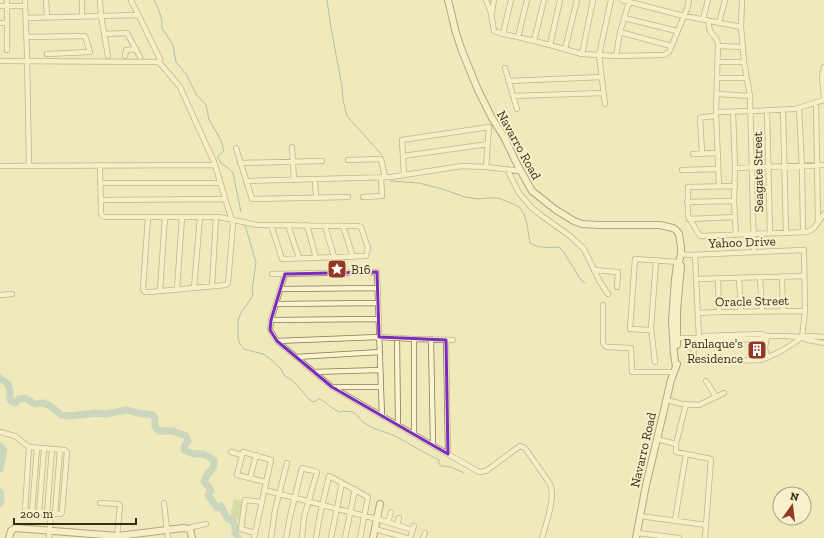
<svg xmlns="http://www.w3.org/2000/svg" width="824" height="538" font-family="'Zilla Slab',serif">
<style>
.green{fill:#bacc8f}
.lines{fill:none;stroke-linecap:round;stroke-linejoin:round}
.stream{stroke:#678c8a;stroke-width:1}
.river{stroke:#9fbfbc;stroke-width:7}
.street-casing{stroke:#867854;stroke-width:6}
.secondary-casing{stroke:#675838;stroke-width:8}
.street{stroke:#faf5ce;stroke-width:4.5}
.secondary{stroke:#faf5ce;stroke-width:6}
.marked{fill:none;stroke:#7b2cbf;stroke-width:3;stroke-linejoin:round}
.labels{text-anchor:middle;dominant-baseline:central;stroke-width:4;stroke-linejoin:round;paint-order:stroke}
.street-label{font-size:13px;fill:#342c1a;stroke:#f6f1ca}
.poi-label{font-size:13px;fill:#342c1a;stroke:#f6f1ca;text-anchor:start}
</style>
<rect width="100%" height="100%" fill="#efe9bb"/>
<!-- green -->
<path class="green" d="M234,499L243,501L239,519L230,517Z"/>
<g class="lines">
<!-- stream -->
<path class="stream" d="M154,0L158,8L162,20V28L173,45L176,62L186,74L196,94L206,105L209,120L221,140L224,151L217,157L222,164L227,167L233,173L241,212
M327,0L331,28L342,86L343,100L347,116L382,155
M390,181L419,183L442,189L465,197L479,199L488,198H498L506,201L518,206L524,214L527,224L530,243C539,248 548,248 559,247L563,251L581,280L585,283
M245,225L256,262L252,290L253,293L252,297L241,313L238,320V338L240,344L244,349L263,354L268,357L281,369L284,375L293,381L310,400L314,402C316,401 318,399 320,399C322,399 334,411 340,412C343,411 348,411 352,412C358,414 360,421 366,424C375,430 386,432 395,436C410,444 424,453 439,460V464L442,466L451,467L464,473"/>
<!-- river -->
<path class="river" d="M0,378L8,384L10,391V400L15,403L19,399L25,398L35,404L44,403L52,407L61,415L70,416L96,413L106,414L126,410L138,413L153,415L155,419V426L159,431H173L186,436L188,441L185,445L184,450L194,454H203L214,460C215,470 211,469 207,475C206,476 205,481 204,482L209,487L211,491L208,495L217,508L221,506L227,518L233,521L235,526V533L238,538
M0,446L4,450L0,469
M0,492L1,501L0,503"/>
<!-- street casing -->
<g class="street-casing">
<path id="street" d="M7,0V50
M25,0L27,54L29,166
M46,0L47,17
M82,0V16
M100,0L101,16L108,56
M131,0L160,59
M486,0L491,13L494,31L503,34L518,37L550,45L582,54L616,56L664,55L669,52L687,9L689,0
M622,0L680,15L741,27
M742,0L741,27L744,62L750,96L754,252
M0,6H25
M492,12L494,0
M26,18L138,15
M624,18L677,31
M703,19L708,0
M708,20L710,31L717,40L718,44L716,112L719,186
M0,23H7
M719,23L725,0
M620,32L671,46
M104,34L127,33L140,57
M503,34L511,0
M27,37L85,36L90,52L47,54
M518,37L527,0
M534,41L544,0
M550,45L560,0
M718,46L743,47
M565,49L577,0
M582,54L593,0
M125,56L126,50L136,49
M616,56L620,32L629,2
M0,61L159,62L180,87L214,162L233,224L228,283L226,285L150,292H146L144,291L143,288L148,217
M718,62H744
M824,67L822,77L824,98
M505,68L517,109
M717,78H747
M508,81L602,77
M717,94L750,96
M513,96L603,93
M816,102L818,222
M605,104L599,55L611,0
M799,108L802,166L803,232
M783,110L786,233
M767,111L770,233
M716,112L754,111L795,109L824,100
M733,112L735,168L734,201L736,235
M292,147L294,180
M236,148L252,199L348,197
M702,153L700,118L704,117L716,116
M693,154L718,153
M403,156L488,144
M348,160L381,159L385,177
M240,163L322,161
M100,165L101,213L102,216L105,217H219L257,225L358,226L361,227L368,248L366,256L282,259L271,225
M0,166L215,165
M735,168L824,165
M507,169L519,193L532,208L542,216L570,236L584,249L600,282L608,294
M682,170L718,169
M404,175L402,140L489,127L486,167
M315,179L316,198
M246,181L391,177L462,166L486,167L520,171
M100,183H220
M735,186L688,187V216L700,236L807,232L814,228L824,214
M363,197L382,196L381,177
M101,200L225,199
M687,202L734,201
M689,219L735,217
M288,225L299,258
M307,225L316,258
M325,226L334,257
M343,226L353,257
M681,254L690,255L804,250L805,311L802,337
M695,255L699,338
M594,270L618,272L617,287
M272,274L377,272L382,416
M285,274L271,320L270,330L277,341L332,387L398,425L479,472L486,471L520,446L525,448L550,484C556,497 546,524 542,538
M760,277L762,311
M782,277L783,311
M739,278L741,311
M696,279L804,276
M718,279L719,312
M212,286L216,217
M194,288L200,217
M280,289L378,288
M177,290L182,217
M160,291L165,217
M0,295L12,294
M276,304L378,303
M603,305V342L604,345L607,347L631,348L632,372H674
M698,313L719,312L805,311
M271,320L379,319
M651,330L630,329L635,259L679,262
M767,336L765,348L767,358
M802,337L808,340L824,343
M397,338L398,425
M675,338H699L704,340L761,339L767,336
M693,338L694,362L761,360C775,355 791,346 802,337
M699,338L704,336L761,334L767,336H784L802,337L809,336L824,337
M414,339V434
M431,339L433,445
M446,340L448,454
M277,341L379,337L414,339L453,340
M296,357L380,352
M655,362L651,328L656,261
M313,372L380,370
M706,381L716,397
M332,387H381
M666,400L682,404L699,405L724,393
M0,432L15,436L29,447
M657,439L676,444L686,404
M676,444V452L711,459L705,538
M29,447L65,450L67,452L62,512L61,514L25,511Z
M231,452L242,455
M250,478L256,455
M264,490L377,519L413,530
M100,503L118,504L120,505L117,537
M164,503L168,538
M32,512L37,448
M39,513L44,449
M47,513L52,449
M55,514L60,450
M640,516L706,525
M675,520L686,454
M388,522L391,512
M397,525L399,518
M190,529L192,527L206,524
M375,529L406,538
M255,533L241,529L245,500L262,502
M637,533L679,538
M49,538L51,514
M254,538L271,460L243,452L237,475L266,482
M271,538L275,510L287,463
M286,538L290,517L302,468L309,470
M302,538L304,517L317,472L311,470
M316,538L319,520L329,476L368,497L360,538
M331,538L342,483
M345,538L355,489
M410,538L414,526
M423,538L425,533"/>
</g>
<!-- secondary casing -->
<g class="secondary-casing">
<path id="secondary" d="M448,0L456,33L462,51L478,90L492,118L504,137L518,166L532,191L556,210L574,221L582,224L600,225H660L673,228L676,230L679,234L681,247V254L679,262L677,265L675,279L672,320L674,354L676,367
M677,345V310L681,266L679,262
M9,538L11,531L15,528L118,536L183,528L190,529L192,538
M373,538L380,504
M636,538L646,485L664,410L671,380L677,364"/>
</g>
<!-- street -->
<use href="#street" class="street"/>
<!-- secondary -->
<use href="#secondary" class="secondary"/>
</g>
<!-- marked area -->
<path d="M0 0H824V538H0ZM377,272L379,337L446,340L448,454L332,387L277,341L270,330L271,320L285,274Z" fill="#efe9bb" fill-opacity=".55" fill-rule="evenodd"/>
<path class="marked" d="M377,272L379,337L446,340L448,454L332,387L277,341L270,330L271,320L285,274Z"/>
<!-- icons -->
<defs>
<g id="sight-square" transform="scale(1)"><rect x="-9" y="-9" width="18" height="18" rx="4" fill="#973723" stroke="#f6f1ca"/><path d="M0-6L1.8-2.2L6-1.7L2.9 1.2L3.7 5.4L0 3.3L-3.7 5.4L-2.9 1.2L-6-1.7L-1.8-2.2Z" fill="#fff"/></g>
<g id="building-square" transform="scale(1)"><rect x="-9" y="-9" width="18" height="18" rx="4" fill="#973723" stroke="#f6f1ca"/><path d="M-4-6H4V6H1V3H-1V6H-4ZM-2.5-4.3h1.7v1.8h-1.7ZM.8-4.3h1.7v1.8H.8ZM-2.5-1h1.7V.8h-1.7ZM.8-1h1.7V.8H.8Z" fill="#fff"/></g>
</defs>
<g fill-rule="evenodd">
<use href="#sight-square" x="337" y="269"/>
<use href="#building-square" x="757" y="350"/>
</g>
<g class="labels">
<!-- street labels -->
<g class="street-label">
<text transform="translate(519 145) rotate(61)">Navarro Road</text>
<text transform="translate(758 172) rotate(-91)">Seagate Street</text>
<text transform="translate(742 242) rotate(-2)">Yahoo Drive</text>
<text transform="translate(752 301) rotate(-1)">Oracle Street</text>
<text transform="translate(643 450) rotate(-77)">Navarro Road</text>
</g>
<!-- poi labels -->
<g class="poi-label">
<text x="351" y="269">B16</text>
<text x="743" y="343" text-anchor="end">Panlaque's<tspan x="743" dy="15">Residence</tspan></text>
</g>
</g>
<!-- north arrow -->
<g transform="translate(792 506) rotate(14)"><circle r="19" fill="#f6f1ca" stroke="#a8a284"/>
<path d="M0-3L7 15L0 10L-7 15Z" fill="#973723"/>
<text y="-6" font-size="11" font-weight="bold" text-anchor="middle" fill="#342c1a">N</text>
</g>
<!-- scale -->
<path d="M14 518v6h122v-6" fill="none" stroke="#342c1a" stroke-width="2"/>
<text x="20" y="518" font-size="12" fill="#342c1a" stroke="#f6f1ca" stroke-width="3" paint-order="stroke">200 m</text>
</svg>
